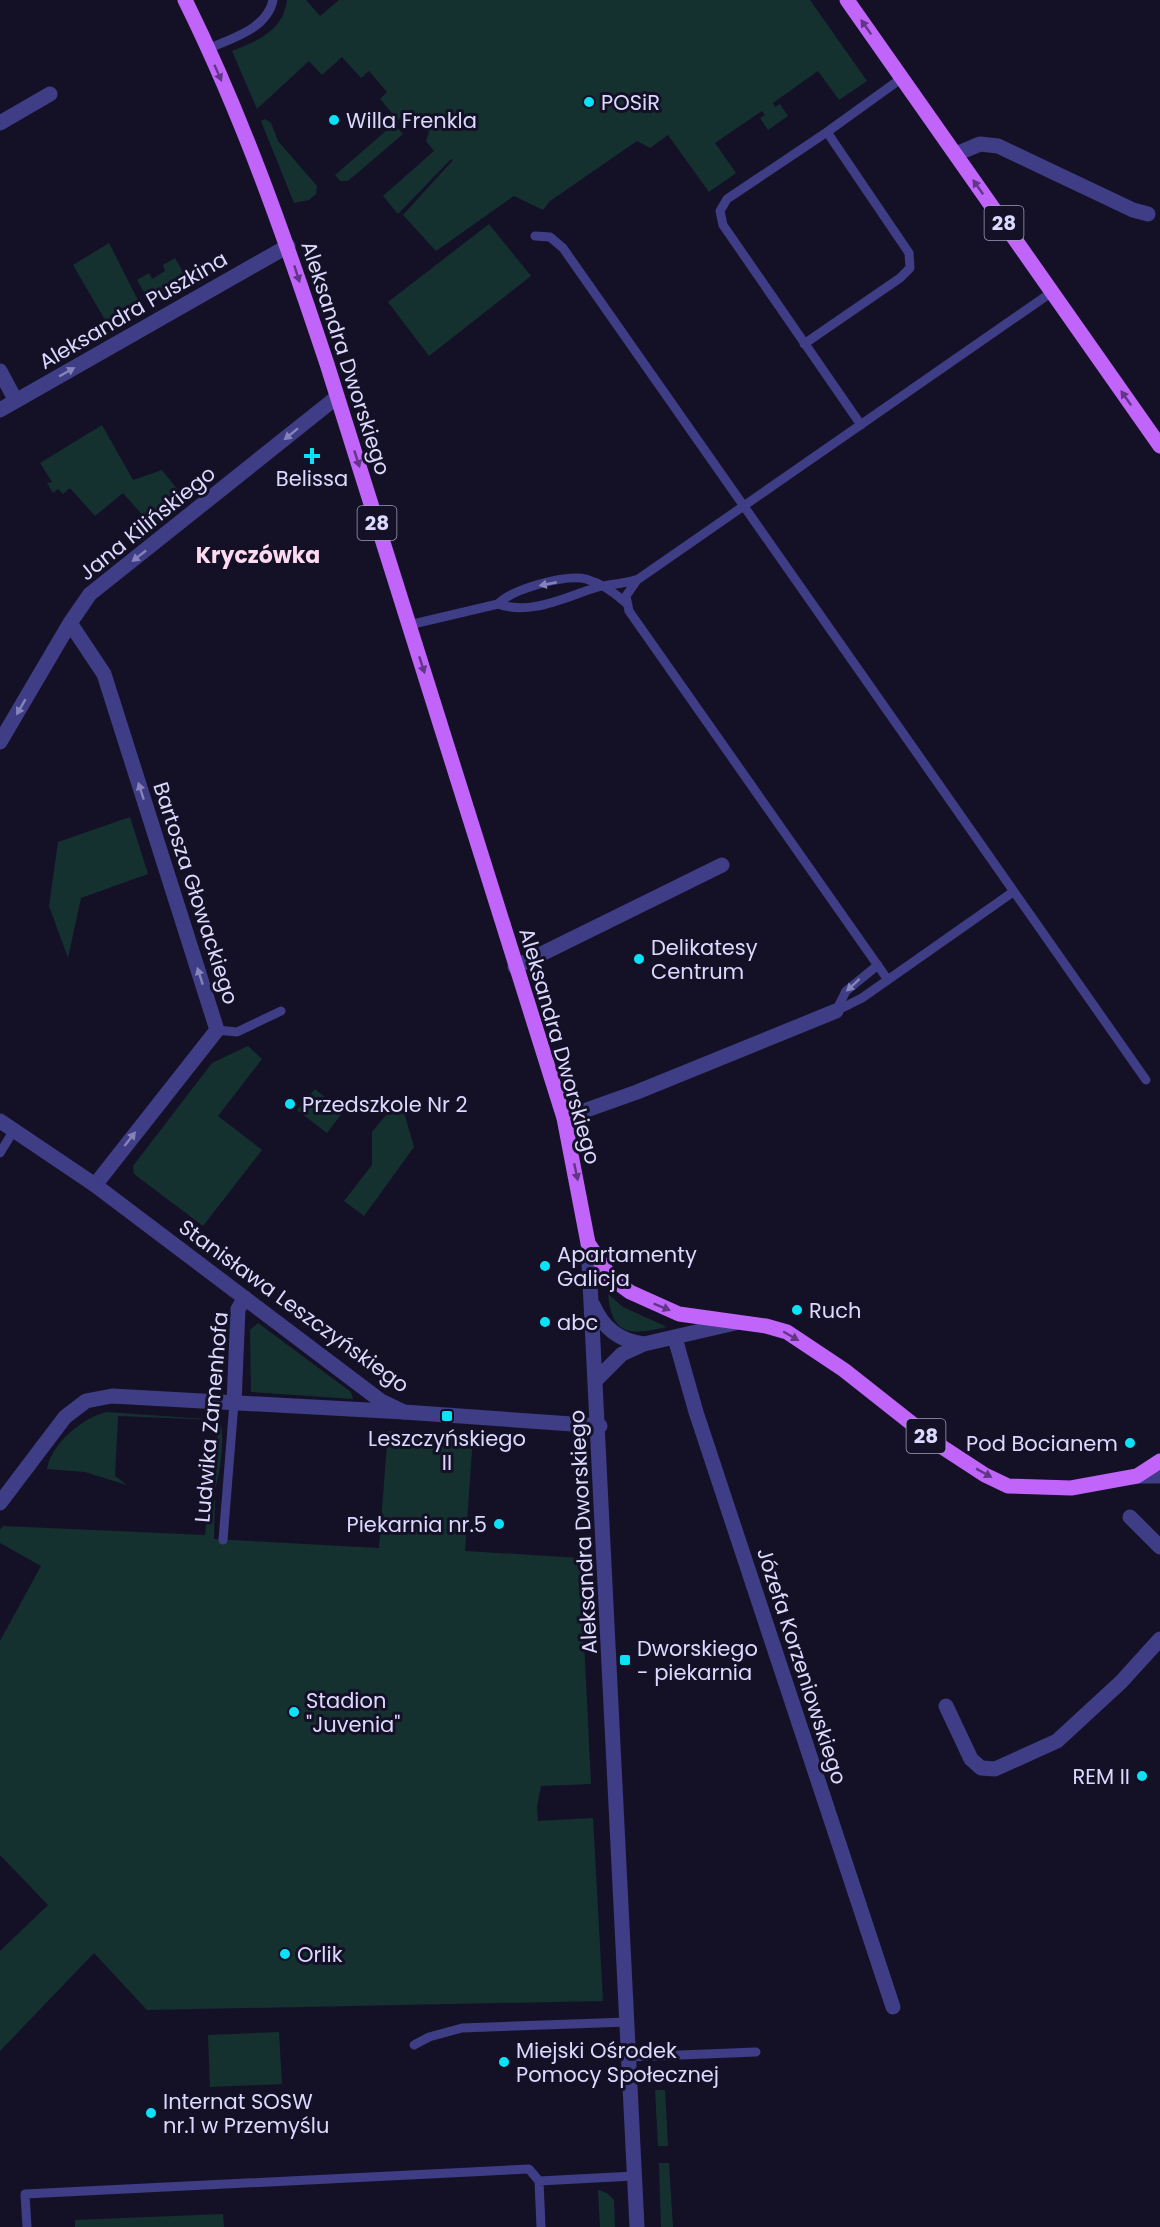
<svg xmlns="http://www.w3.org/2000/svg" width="1160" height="2227" font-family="Poppins,sans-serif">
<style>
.green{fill:#143130}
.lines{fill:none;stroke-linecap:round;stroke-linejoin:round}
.service{stroke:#3f3d85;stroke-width:9}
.minor{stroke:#3f3d85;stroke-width:15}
.tertiary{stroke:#3f3d85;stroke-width:15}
.primary{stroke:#c064fa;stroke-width:15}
.oneway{fill:#613686}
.oneway2{fill:#8683bb}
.poi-dot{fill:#0ce2f7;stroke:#141127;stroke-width:2}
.labels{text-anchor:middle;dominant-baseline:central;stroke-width:6;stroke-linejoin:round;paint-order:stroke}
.shield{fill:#141127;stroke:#a09dbe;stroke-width:1.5}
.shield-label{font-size:20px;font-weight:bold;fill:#dcd9fe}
.poi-label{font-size:21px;fill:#dcd9fe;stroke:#141127;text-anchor:start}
.street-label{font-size:21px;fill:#dcd9fe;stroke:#141127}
.neighbourhood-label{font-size:22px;font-weight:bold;fill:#fedaf1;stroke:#141127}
</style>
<rect width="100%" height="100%" fill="#141127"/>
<!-- green -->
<path class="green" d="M287,0H306L320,16L339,0H810L867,81L839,100L818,71L773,103L775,107L780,104L788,116L768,130L760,118L765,115L762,111L715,143L736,173L709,192L668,135L650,148L637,141L550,201L543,210L514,196L436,251L403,215L453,160L451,159L398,214L383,196L434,151L426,141L429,132L410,110L398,120L380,99L387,92L369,71L361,78L342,57L322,75L309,61L257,109L232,51C259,40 283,31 287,0Z
M265,119L271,123L278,141L317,186L316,194L309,200L294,203L261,121Z
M394,124L403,134L348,181H340L335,175Z
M489,224L531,276L429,356L388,302Z
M109,243L141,306L108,325L73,265Z
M175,258L188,280L149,301L137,280L149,273L152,279L165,271L163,265Z
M102,425L133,480L162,470L186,500L153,527L123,493L95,516L70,488L63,494L58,489L53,493L47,483L52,482L40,463Z
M130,817L148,874L81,898L68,958L49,906L58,842Z
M248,1046L262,1059L218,1116L262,1150L203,1226L134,1174L133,1166L212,1063Z
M315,1089L343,1112L327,1133L297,1110Z
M400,1098L414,1147L364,1216L344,1201L372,1165V1132Z
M608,1294L623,1307L667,1327C631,1335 612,1337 608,1294Z
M258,1323L351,1392L353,1399L251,1392L250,1330Z
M107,1412L219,1420C226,1429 220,1477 215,1488L218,1420L118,1416L115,1476L127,1485L85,1472L47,1469C51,1444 83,1417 107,1412Z
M388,1431L473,1436L465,1551L580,1558L591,1784L541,1786L537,1807L538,1821L593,1818L603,2001L147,2010L94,1953L0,2051V1951L48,1905L0,1855V1641L41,1566L0,1543V1530L3,1526L205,1535L208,1504L215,1500L214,1539L379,1548Z
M279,2032L282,2084L210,2087L208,2035Z
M655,2090H665L668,2146H658Z
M659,2163H669L673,2227H661Z
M598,2190L607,2193L614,2200L615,2227H600Z
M223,2214L224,2227H75V2220Z"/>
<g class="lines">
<!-- service -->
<path class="service" d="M208,49C232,38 267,29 273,0
M827,132L902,78
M535,236L550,237L563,248L1146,1080
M804,344L900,278L910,268L909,253L827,132L727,199L720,211L723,225L861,425
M498,604C531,616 567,596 598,587C610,584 623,584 635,580
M409,625L498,604C512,589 566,574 586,579C600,583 615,593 626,603
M888,980L629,611L626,596L637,580L1052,292
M836,1011L862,998L1013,892
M836,1011L846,991L878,965
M217,1030L237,1032L281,1011
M0,1153L14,1130
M223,1540L234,1403
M414,2045L429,2037L462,2028L628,2022
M630,2057L756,2052
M539,2181L541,2227
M27,2227L25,2194L529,2169L539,2181L634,2176"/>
<!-- minor -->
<path class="minor" d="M0,123L50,94
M956,154L980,144L998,146L1133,210L1148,214
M0,371L16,401
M0,410L288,246
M70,623L104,674L217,1030L95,1185
M0,742L70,623L90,594L337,397
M515,967L722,865
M564,1118L637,1092L836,1011
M675,1338L696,1412L893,2007
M234,1403L238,1309L245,1298
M0,1503L65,1417L86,1401L112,1396L404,1412
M1130,1517L1160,1547
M946,1706L971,1759L981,1768L995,1769L1057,1741L1121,1682L1160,1639"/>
<!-- tertiary -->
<path class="tertiary" d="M0,1121L95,1185L381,1401L404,1412L600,1426
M588,1243L637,2227
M593,1305C603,1328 619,1341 644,1344
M596,1380L622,1354L644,1344L735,1323
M1137,1476H1160"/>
<!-- primary -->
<path class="primary" d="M185,0C243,117 286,241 327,364L564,1118L588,1243L611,1278L630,1292L679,1314L766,1326L787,1332L844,1370L939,1445L985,1475L1008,1486L1071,1488L1137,1476L1160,1461
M847,0L1160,446"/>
</g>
<!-- one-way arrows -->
<defs><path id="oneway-solid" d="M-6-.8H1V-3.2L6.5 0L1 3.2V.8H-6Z" transform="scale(1.5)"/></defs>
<g class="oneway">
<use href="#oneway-solid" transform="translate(866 27) rotate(-125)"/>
<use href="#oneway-solid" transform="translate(218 73) rotate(66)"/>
<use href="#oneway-solid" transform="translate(978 187) rotate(-125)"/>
<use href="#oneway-solid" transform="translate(297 274) rotate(72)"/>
<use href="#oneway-solid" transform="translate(1126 398) rotate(-125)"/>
<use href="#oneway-solid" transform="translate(357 459) rotate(72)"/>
<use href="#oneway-solid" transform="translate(422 665) rotate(72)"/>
<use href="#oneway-solid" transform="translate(576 1172) rotate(78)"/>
<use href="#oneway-solid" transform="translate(662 1307) rotate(22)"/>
<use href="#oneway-solid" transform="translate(791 1336) rotate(30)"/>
<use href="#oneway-solid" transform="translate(984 1473) rotate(29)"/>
</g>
<g class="oneway2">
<use href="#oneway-solid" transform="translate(67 372) rotate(-29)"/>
<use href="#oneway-solid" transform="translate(291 434) rotate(141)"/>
<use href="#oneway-solid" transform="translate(139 556) rotate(142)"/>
<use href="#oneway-solid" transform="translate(548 584) rotate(169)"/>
<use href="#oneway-solid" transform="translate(21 707) rotate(120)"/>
<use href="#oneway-solid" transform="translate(141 791) rotate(-108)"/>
<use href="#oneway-solid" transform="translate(200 976) rotate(-108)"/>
<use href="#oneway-solid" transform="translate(853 985) rotate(137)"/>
<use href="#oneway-solid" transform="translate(130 1139) rotate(-52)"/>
</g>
<!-- markers -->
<g class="poi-dot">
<circle cx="589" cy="102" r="6"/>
<circle cx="334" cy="120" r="6"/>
<path d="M309 447h6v6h6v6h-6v6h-6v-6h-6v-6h6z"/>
<circle cx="639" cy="959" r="6"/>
<circle cx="290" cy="1104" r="6"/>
<circle cx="545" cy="1266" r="6"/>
<circle cx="797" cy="1310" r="6"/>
<circle cx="545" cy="1322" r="6"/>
<rect x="441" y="1410" width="12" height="12" rx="3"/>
<circle cx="1130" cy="1443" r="6"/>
<circle cx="499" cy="1524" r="6"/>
<rect x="619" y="1654" width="12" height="12" rx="3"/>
<circle cx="294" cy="1712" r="6"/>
<circle cx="1142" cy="1776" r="6"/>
<circle cx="285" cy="1954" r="6"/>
<circle cx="504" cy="2062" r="6"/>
<circle cx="151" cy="2113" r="6"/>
</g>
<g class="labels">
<!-- shield labels -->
<g class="shield">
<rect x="984.5" y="206" width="39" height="34" rx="4.5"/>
<rect x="357.5" y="506" width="39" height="34" rx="4.5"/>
<rect x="906.5" y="1419" width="39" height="34" rx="4.5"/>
</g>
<g class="shield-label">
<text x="1004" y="223">28</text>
<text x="377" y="523">28</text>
<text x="926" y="1436">28</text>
</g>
<!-- poi labels -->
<g class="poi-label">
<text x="601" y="102">POSiR</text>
<text x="346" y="120">Willa Frenkla</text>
<text x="312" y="478" text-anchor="middle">Belissa</text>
<text x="651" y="947">Delikatesy<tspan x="651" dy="24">Centrum</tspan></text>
<text x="302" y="1104">Przedszkole Nr 2</text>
<text x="557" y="1254">Apartamenty<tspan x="557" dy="24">Galicja</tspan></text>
<text x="809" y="1310">Ruch</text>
<text x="557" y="1322">abc</text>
<text x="447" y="1438" text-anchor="middle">Leszczyńskiego<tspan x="447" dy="24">II</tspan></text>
<text x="1118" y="1443" text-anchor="end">Pod Bocianem</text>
<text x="487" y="1524" text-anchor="end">Piekarnia nr.5</text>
<text x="637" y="1648">Dworskiego<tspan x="637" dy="24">- piekarnia</tspan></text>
<text x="306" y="1700">Stadion<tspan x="306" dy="24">"Juvenia"</tspan></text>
<text x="1130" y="1776" text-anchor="end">REM II</text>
<text x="297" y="1954">Orlik</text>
<text x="516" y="2050">Miejski Ośrodek<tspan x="516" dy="24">Pomocy Społecznej</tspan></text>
<text x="163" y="2101">Internat SOSW<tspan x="163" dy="24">nr.1 w Przemyślu</tspan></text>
</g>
<!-- street labels -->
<g class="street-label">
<text transform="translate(133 310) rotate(-30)">Aleksandra Puszkina</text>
<text transform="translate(346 358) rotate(72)">Aleksandra Dworskiego</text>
<text transform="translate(147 523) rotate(-39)">Jana Kilińskiego</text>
<text transform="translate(196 893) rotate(72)">Bartosza Głowackiego</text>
<text transform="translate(560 1046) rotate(74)">Aleksandra Dworskiego</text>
<text transform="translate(294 1306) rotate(36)">Stanisława Leszczyńskiego</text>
<text transform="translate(211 1417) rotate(-85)">Ludwika Zamenhofa</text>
<text transform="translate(583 1532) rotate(-93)">Aleksandra Dworskiego</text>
<text transform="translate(802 1666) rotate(72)">Józefa Korzeniowskiego</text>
</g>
<!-- neighbourhood labels -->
<g class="neighbourhood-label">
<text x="258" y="555">Kryczówka</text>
</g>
</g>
</svg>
